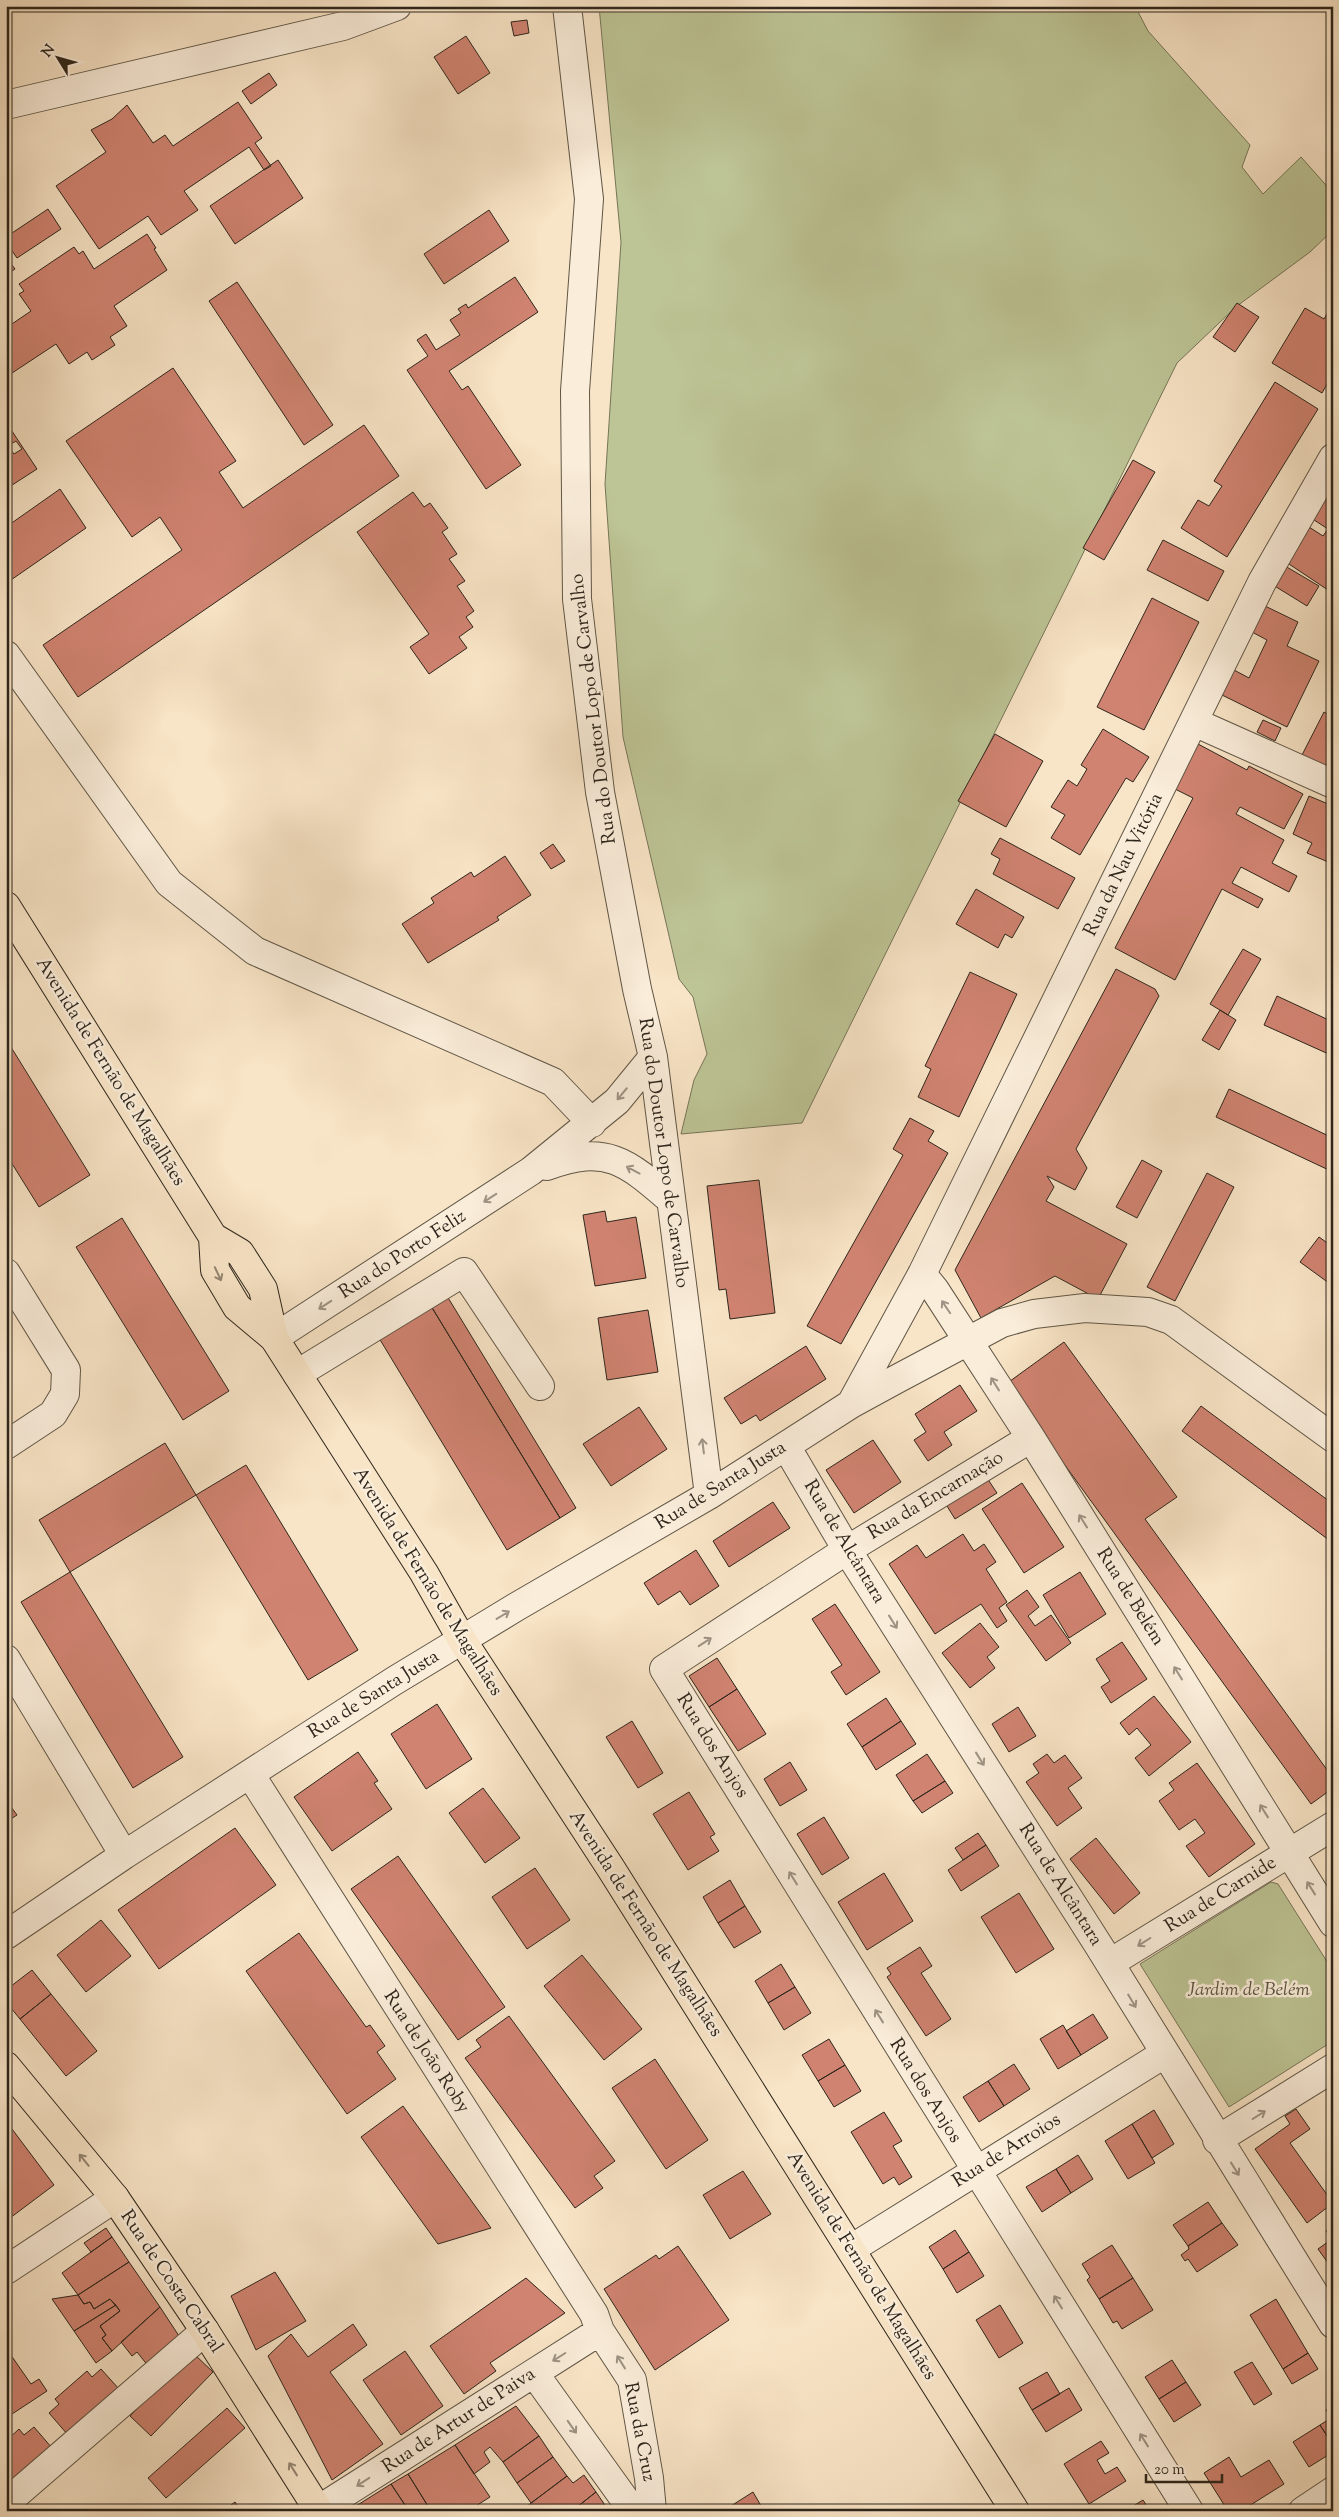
<svg xmlns="http://www.w3.org/2000/svg" width="1339" height="2517" font-family="'Sorts Mill Goudy',serif">
<style>
.green{fill:#bdc495;stroke:#767558}
.building{fill:#d08371;stroke:#2e261c;fill-rule:evenodd}
.lines{fill:none;stroke-linecap:round;stroke-linejoin:round}
.minor-casing{stroke:#605646;stroke-width:30}
.major-casing{stroke:#2e261c;stroke-width:30}
.minor{stroke:#faedda;stroke-width:28}
.major{stroke:#f8e4c6;stroke-width:28}
.oneway{stroke:#9e9384}
.oneway2{stroke:#938571}
.labels{text-anchor:middle;dominant-baseline:central;stroke-width:5;stroke-linejoin:round;paint-order:stroke}
.street-label{font-size:19px;fill:#2e261c;stroke:#faedda}
.park-label{font-size:19px;font-style:italic;fill:#595540;stroke:#faedda}
</style>
<rect width="100%" height="100%" fill="#f8e4c6"/>
<filter id="stains"><feTurbulence type="fractalNoise" baseFrequency=".004" numOctaves="4"/><feColorMatrix values="0 0 0 0 .2 0 0 0 0 .09 0 0 0 0 .02 0 0 0 .5 -.17"/></filter>
<radialGradient id="worn" r=".72"><stop offset=".6" stop-color="#630" stop-opacity="0"/><stop offset="1" stop-color="#630" stop-opacity=".3"/></radialGradient>
<!-- green -->
<path class="green" d="M599,6H1135L1148,31L1250,145L1242,167L1263,194L1301,157L1333,193V230L1310,252L1237,306L1177,363L802,1123L681,1134L694,1080L707,1054L693,997L679,979L623,737L605,484L621,242Z
M1271,1882L1278,1884L1333,1971V2041L1229,2107L1140,1964Z"/>
<!-- building -->
<path class="building" d="M527,20L529,33L514,36L511,22Z
M466,36L490,73L458,94L434,57Z
M269,73L277,85L251,104L242,91Z
M238,102L262,138L255,143L271,166L264,170L249,147L184,191L198,210L161,235L148,216L99,249L56,186L106,152L91,130L112,119L127,105L153,143L165,135L173,146Z
M278,160L303,198L235,244L210,206Z
M48,209L61,229L17,258L6,242V237Z
M489,210L509,241L444,284L424,254Z
M147,234L156,248L154,249L167,270L114,306L127,326L110,337L115,345L92,360L87,352L69,364L56,344L6,377V328L31,311L19,294L24,291L19,284L74,247L79,254L83,251L94,269Z
M6,257L15,269L6,275Z
M515,277L538,312L449,371L462,390L468,386L521,465L486,489L407,370L428,356L417,340L426,334L436,350L460,335L450,320L461,313L458,309L466,304L468,308Z
M237,282L333,425L304,445L209,301Z
M1237,303L1259,317L1235,352L1213,337Z
M1333,304V374L1322,393L1272,363L1305,308L1324,319Z
M173,368L236,461L219,472L243,508L364,425L399,476L78,697L43,645L182,550L160,517L132,537L66,441Z
M1275,382L1318,409L1227,557L1181,528L1198,500L1209,506L1222,486L1214,481Z
M6,422L37,469L6,489ZM16,441L22,449L14,454L8,446Z
M1133,460L1155,472L1104,560L1083,548Z
M1333,485V590L1331,592L1286,562L1309,527L1323,536L1328,529L1311,518Z
M60,489L86,528L8,582L6,527Z
M413,492L424,507L430,503L448,528L442,532L457,554L449,559L465,581L457,586L474,611L466,617L473,627L459,637L467,648L429,674L410,647L429,634L357,532Z
M1163,540L1224,571L1208,601L1147,570Z
M1285,566L1319,586L1307,606L1273,585Z
M1152,598L1199,622L1144,730L1097,707Z
M1265,606L1298,622L1287,646L1319,661L1287,727L1222,695L1234,670L1249,678L1267,640L1252,632Z
M1324,712L1333,717V771L1302,755Z
M1263,720L1281,728L1275,741L1257,732Z
M1103,729L1149,757L1133,782L1126,778L1080,855L1051,838L1065,815L1051,807L1068,780L1077,786L1087,769L1081,765Z
M995,734L1043,761L1006,827L958,801Z
M1198,744L1247,770L1249,766L1303,794L1284,829L1240,807L1236,814L1284,840L1272,863L1297,876L1289,892L1241,867L1232,883L1263,899L1258,908L1222,889L1175,980L1115,948L1193,798L1175,789Z
M1309,796L1333,806V864L1307,853L1312,843L1293,834Z
M1000,838L1075,878L1058,909L993,874L1000,859L991,854Z
M553,844L565,861L551,869L540,853Z
M505,856L531,895L497,917L499,920L428,963L402,924L434,903L431,898L471,872L474,877Z
M976,889L1024,917L1012,938L1005,934L998,948L956,924Z
M1243,949L1261,959L1228,1015L1210,1004Z
M1116,969L1155,989L1159,996L1076,1149L1087,1168L1075,1190L1047,1176L1054,1187L1046,1201L1127,1244L1098,1299L1055,1276L981,1318L955,1270Z
M970,972L1017,994L959,1117L918,1097L931,1069L925,1066Z
M1277,996L1333,1022V1056L1264,1025Z
M1220,1010L1236,1020L1219,1050L1202,1040Z
M6,1039L90,1175L39,1207L6,1154Z
M1229,1089L1333,1138V1172L1216,1117Z
M910,1118L934,1131L928,1141L948,1153L841,1344L807,1326L903,1155L893,1149Z
M1142,1160L1162,1171L1137,1218L1116,1207Z
M1207,1173L1234,1187L1175,1301L1147,1287Z
M759,1180L775,1313L730,1319L726,1289L719,1290L707,1186Z
M605,1211L607,1222L636,1217L646,1278L595,1286L583,1215Z
M122,1218L229,1391L183,1420L76,1247Z
M1319,1237L1333,1247V1286L1300,1262Z
M447,1296L576,1508L560,1518L431,1306Z
M431,1306L560,1518L507,1550L379,1338Z
M648,1310L658,1372L607,1380L598,1318Z
M1064,1342L1177,1497L1145,1519L1333,1778V1788L1311,1804L1006,1384Z
M806,1346L826,1379L760,1421L756,1415L741,1424L724,1398Z
M960,1385L977,1411L944,1432L952,1445L928,1461L914,1440L926,1432L915,1414Z
M1201,1406L1333,1504V1543L1182,1431Z
M639,1407L667,1449L611,1486L583,1444Z
M873,1440L901,1482L854,1513L826,1470Z
M165,1443L196,1495L70,1572L39,1520Z
M246,1465L358,1650L308,1680L196,1495Z
M983,1472L997,1493L955,1519L942,1498Z
M1022,1483L1064,1547L1024,1573L982,1509Z
M773,1502L790,1528L729,1567L713,1541Z
M963,1534L974,1551L984,1544L996,1562L986,1569L1007,1602L999,1608L1007,1621L997,1628L981,1604L935,1634L889,1564L917,1545L926,1558Z
M696,1550L719,1586L690,1605L680,1591L658,1605L644,1583Z
M70,1572L183,1757L133,1788L21,1602Z
M1080,1572L1106,1614L1069,1638L1043,1595Z
M1027,1590L1039,1607L1028,1616L1035,1626L1051,1615L1071,1643L1046,1661L1006,1605Z
M835,1604L880,1672L846,1695L831,1672L842,1665L812,1619Z
M980,1623L999,1647L987,1657L995,1668L970,1688L942,1653Z
M1122,1642L1147,1679L1111,1703L1101,1687L1110,1681L1096,1659Z
M717,1658L737,1689L709,1707L689,1676Z
M737,1689L766,1734L738,1751L709,1707Z
M1154,1696L1191,1742L1149,1776L1135,1758L1151,1745L1137,1728L1129,1735L1120,1723Z
M886,1698L901,1721L862,1747L847,1724Z
M437,1704L472,1759L426,1789L391,1734Z
M1018,1707L1036,1736L1009,1752L992,1724Z
M632,1721L663,1773L638,1788L606,1737Z
M901,1721L916,1744L876,1770L862,1747Z
M358,1752L378,1781L374,1783L392,1809L332,1851L294,1797Z
M927,1754L945,1781L913,1801L896,1775Z
M1047,1754L1054,1763L1065,1755L1082,1778L1068,1788L1082,1808L1057,1826L1026,1782L1039,1773L1033,1764Z
M790,1762L807,1790L780,1806L764,1779Z
M1197,1763L1255,1844L1209,1877L1186,1846L1205,1833L1195,1819L1179,1830L1159,1801L1174,1790L1169,1783Z
M945,1781L953,1793L922,1813L913,1801Z
M483,1788L520,1838L485,1863L449,1813Z
M689,1792L715,1834L710,1837L719,1851L688,1870L653,1814Z
M6,1800L17,1815L6,1822Z
M824,1817L849,1858L822,1875L797,1834Z
M235,1828L276,1885L159,1969L118,1910Z
M978,1833L986,1845L963,1860L955,1848Z
M1096,1838L1140,1893L1114,1914L1070,1859Z
M986,1845L999,1866L961,1891L948,1870Z
M398,1856L505,2007L458,2040L351,1889Z
M535,1868L570,1920L527,1949L492,1897Z
M884,1873L913,1921L867,1950L838,1902Z
M730,1880L745,1906L718,1923L703,1897Z
M1019,1893L1054,1949L1016,1973L981,1917Z
M745,1906L761,1932L734,1948L718,1923Z
M101,1920L131,1956L86,1992L57,1955Z
M299,1933L366,2027L370,2025L385,2046L377,2052L396,2079L347,2114L246,1971Z
M920,1947L932,1966L921,1973L951,2019L926,2036L887,1977L891,1974L887,1968Z
M582,1955L642,2029L604,2060L544,1986Z
M781,1964L795,1987L768,2003L755,1981Z
M32,1970L51,1994L20,2019L11,2008L6,2009V1990Z
M795,1987L811,2013L784,2030L768,2003Z
M51,1994L97,2051L66,2076L20,2019Z
M1093,2014L1108,2038L1081,2055L1066,2031Z
M509,2016L615,2161L594,2176L603,2188L575,2208L465,2058L481,2047L476,2040Z
M1063,2025L1081,2055L1058,2069L1040,2039Z
M829,2039L845,2065L818,2081L802,2055Z
M655,2059L708,2140L666,2169L612,2088Z
M1014,2064L1030,2089L1004,2106L988,2081Z
M845,2065L861,2091L834,2107L818,2081Z
M988,2081L1004,2106L979,2122L963,2097Z
M403,2106L491,2228L438,2244L361,2137Z
M1296,2109L1310,2129L1290,2143L1333,2203L1307,2223L1255,2149L1290,2124L1285,2116Z
M1154,2110L1174,2144L1152,2158L1132,2124Z
M884,2112L902,2141L893,2146L912,2177L899,2185L894,2177L883,2184L851,2132Z
M6,2121L54,2185L6,2221Z
M1132,2124L1155,2163L1128,2179L1105,2141Z
M1078,2155L1093,2179L1071,2193L1056,2169Z
M1056,2169L1071,2193L1042,2212L1026,2187Z
M743,2171L771,2214L730,2239L703,2195Z
M1208,2202L1222,2223L1188,2246L1173,2225Z
M1222,2223L1238,2245L1197,2272L1188,2259L1185,2261L1181,2255L1189,2249L1188,2246Z
M1333,2226V2270L1318,2249L1332,2239L1326,2231Z
M106,2228L112,2237L91,2252L84,2243Z
M955,2230L969,2252L943,2269L929,2247Z
M112,2237L129,2262L78,2295L62,2273Z
M1112,2245L1133,2278L1099,2299L1087,2280L1090,2277L1082,2264Z
M678,2246L729,2320L655,2370L604,2289L656,2255L659,2259Z
M969,2252L984,2276L957,2293L943,2269Z
M129,2262L160,2307L112,2351L102,2338L106,2335L100,2326L120,2311L110,2299L94,2309L90,2302L84,2304L78,2295Z
M275,2272L306,2321L256,2350L231,2296Z
M526,2278L565,2313L490,2363L496,2371L464,2394L430,2346Z
M1133,2278L1153,2310L1122,2329L1117,2321L1113,2323L1099,2299Z
M78,2295L84,2304L90,2302L94,2309L110,2299L116,2305L74,2331L52,2299Z
M1276,2299L1308,2353L1283,2369L1250,2315Z
M116,2305L120,2311L100,2326L106,2335L102,2338L112,2351L96,2363L74,2331Z
M1000,2305L1023,2343L999,2358L976,2320Z
M160,2307L181,2339L149,2367L137,2352L132,2356L121,2342Z
M353,2324L367,2345L330,2372L383,2444L332,2480L268,2356L291,2334L308,2357Z
M6,2348L31,2384L39,2379L47,2391L6,2418Z
M405,2351L443,2406L401,2435L363,2380Z
M193,2353L213,2372L151,2436L130,2416Z
M1308,2353L1318,2369L1292,2384L1283,2369Z
M1172,2360L1186,2382L1159,2399L1145,2377Z
M1252,2362L1272,2394L1254,2405L1234,2372Z
M101,2369L119,2389L68,2435L49,2413L59,2404L55,2399L87,2371L92,2377Z
M1047,2372L1060,2394L1032,2410L1019,2388Z
M1186,2382L1201,2405L1174,2422L1159,2399Z
M1069,2388L1082,2410L1046,2432L1032,2410Z
M516,2406L539,2436L503,2462L490,2447L484,2452L490,2462L474,2474L455,2445Z
M1333,2406V2445L1320,2425L1331,2418L1326,2410Z
M227,2408L245,2428L166,2498L148,2478Z
M1320,2425L1333,2445V2452L1309,2467L1293,2442Z
M34,2427L52,2448L6,2488V2441L19,2429L24,2435Z
M539,2436L553,2457L517,2483L503,2462Z
M1101,2441L1109,2453L1097,2460L1105,2474L1117,2467L1126,2481L1089,2504L1064,2464Z
M455,2445L490,2497L468,2511H431L408,2474Z
M553,2457L567,2476L531,2503L517,2483Z
M1229,2457L1241,2477L1269,2460L1284,2484L1241,2511H1228L1204,2473Z
M408,2474L431,2511H409L391,2484Z
M584,2475L596,2492L572,2511H528L526,2507L567,2476L573,2483Z
M391,2484L409,2511H348Z
M596,2492L609,2511H572Z
M753,2492L764,2511H723Z
M1143,2500L1150,2511H1125Z
M235,2502L241,2511H223Z"/>
<g class="lines">
<!-- minor casing -->
<g class="minor-casing">
<path id="minor" d="M567,6L589,199L575,391L577,599L600,792L637,989L653,1057L709,1495
M6,105L343,26L397,6
M6,655L169,883L255,951L553,1082L592,1123
M1194,722L1333,784
M547,1166C606,1144 626,1161 671,1200
M6,1273L66,1370L65,1394L53,1414L6,1445
M922,1274L935,1290L1031,1438L1333,1923
M274,1338L531,1171L617,1101L653,1057
M297,1374L464,1272L540,1386
M851,1404L922,1274L1262,582L1333,458
M1031,1438L847,1550L664,1669L1189,2511
M786,1446L847,1550L1099,1946L1333,2324
M6,1659L124,1855
M250,1774L594,2314L600,2331L632,2380L649,2478L652,2511
M6,1935L124,1855L394,1681L516,1607L709,1495L851,1404L895,1380L1002,1323L1034,1314L1085,1308L1148,1312L1171,1320L1333,1438
M1110,1963L1333,1826
M1217,2140L1333,2068
M851,2249L1164,2054
M6,2270L115,2198
M534,2373L633,2511
M6,2503L205,2331
M318,2510L600,2331
M1303,2511L1333,2491"/>
</g>
<!-- major casing -->
<g class="major-casing">
<path id="major" d="M6,906L213,1237L240,1253L263,1289L274,1338
M213,1237L215,1270L237,1307L274,1338L424,1573L462,1640L610,1867L1015,2511
M6,2066L115,2198L205,2331L319,2511"/>
</g>
<!-- minor -->
<use href="#minor" class="minor"/>
<!-- major -->
<use href="#major" class="major"/>
</g>
<!-- one-way arrows -->
<defs><path id="oneway-shaft" d="M-6 0H5M1.5-3L5.5 0L1.5 3" fill="none" stroke-width="1.6" stroke-linecap="round" stroke-linejoin="round" transform="scale(1.25)"/></defs>
<g class="oneway">
<use href="#oneway-shaft" transform="translate(622 1094) rotate(130)"/>
<use href="#oneway-shaft" transform="translate(633 1170) rotate(-152)"/>
<use href="#oneway-shaft" transform="translate(490 1198) rotate(147)"/>
<use href="#oneway-shaft" transform="translate(325 1305) rotate(147)"/>
<use href="#oneway-shaft" transform="translate(946 1307) rotate(-124)"/>
<use href="#oneway-shaft" transform="translate(995 1384) rotate(-122)"/>
<use href="#oneway-shaft" transform="translate(703 1446) rotate(-97)"/>
<use href="#oneway-shaft" transform="translate(1083 1521) rotate(-122)"/>
<use href="#oneway-shaft" transform="translate(503 1615) rotate(-31)"/>
<use href="#oneway-shaft" transform="translate(893 1622) rotate(58)"/>
<use href="#oneway-shaft" transform="translate(705 1642) rotate(-33)"/>
<use href="#oneway-shaft" transform="translate(1178 1673) rotate(-122)"/>
<use href="#oneway-shaft" transform="translate(980 1759) rotate(58)"/>
<use href="#oneway-shaft" transform="translate(1264 1811) rotate(-122)"/>
<use href="#oneway-shaft" transform="translate(793 1878) rotate(-122)"/>
<use href="#oneway-shaft" transform="translate(1311 1888) rotate(-122)"/>
<use href="#oneway-shaft" transform="translate(1144 1942) rotate(148)"/>
<use href="#oneway-shaft" transform="translate(1132 2001) rotate(59)"/>
<use href="#oneway-shaft" transform="translate(879 2016) rotate(-122)"/>
<use href="#oneway-shaft" transform="translate(1259 2115) rotate(-32)"/>
<use href="#oneway-shaft" transform="translate(1235 2169) rotate(58)"/>
<use href="#oneway-shaft" transform="translate(1058 2302) rotate(-122)"/>
<use href="#oneway-shaft" transform="translate(559 2357) rotate(148)"/>
<use href="#oneway-shaft" transform="translate(621 2362) rotate(-122)"/>
<use href="#oneway-shaft" transform="translate(572 2427) rotate(55)"/>
<use href="#oneway-shaft" transform="translate(1144 2440) rotate(-122)"/>
<use href="#oneway-shaft" transform="translate(363 2482) rotate(147)"/>
</g>
<g class="oneway2">
<use href="#oneway-shaft" transform="translate(218 1274) rotate(65)"/>
<use href="#oneway-shaft" transform="translate(84 2160) rotate(-129)"/>
<use href="#oneway-shaft" transform="translate(293 2469) rotate(-122)"/>
</g>
<g class="labels">
<!-- street labels -->
<g class="street-label">
<text transform="translate(594 709) rotate(-97)">Rua do Doutor Lopo de Carvalho</text>
<text transform="translate(1124 865) rotate(-64)">Rua da Nau Vitória</text>
<text transform="translate(110 1072) rotate(58)">Avenida de Fernão de Magalhães</text>
<text transform="translate(663 1153) rotate(82)">Rua do Doutor Lopo de Carvalho</text>
<text transform="translate(403 1255) rotate(-33)">Rua do Porto Feliz</text>
<text transform="translate(721 1486) rotate(-32)">Rua de Santa Justa</text>
<text transform="translate(936 1496) rotate(-31)">Rua da Encarnação</text>
<text transform="translate(844 1542) rotate(59)">Rua de Alcântara</text>
<text transform="translate(427 1582) rotate(58)">Avenida de Fernão de Magalhães</text>
<text transform="translate(1130 1597) rotate(58)">Rua de Belém</text>
<text transform="translate(374 1695) rotate(-32)">Rua de Santa Justa</text>
<text transform="translate(712 1746) rotate(58)">Rua dos Anjos</text>
<text transform="translate(1060 1885) rotate(58)">Rua de Alcântara</text>
<text transform="translate(1221 1895) rotate(-32)">Rua de Carnide</text>
<text transform="translate(645 1924) rotate(57)">Avenida de Fernão de Magalhães</text>
<text transform="translate(426 2052) rotate(57)">Rua de João Roby</text>
<text transform="translate(925 2091) rotate(58)">Rua dos Anjos</text>
<text transform="translate(1007 2151) rotate(-32)">Rua de Arroios</text>
<text transform="translate(861 2266) rotate(58)">Avenida de Fernão de Magalhães</text>
<text transform="translate(171 2282) rotate(56)">Rua de Costa Cabral</text>
<text transform="translate(459 2421) rotate(-33)">Rua de Artur de Paiva</text>
<text transform="translate(639 2432) rotate(79)">Rua da Cruz</text>
</g>
<!-- park labels -->
<g class="park-label">
<text x="1249" y="1990">Jardim de Belém</text>
</g>
</g>
<!-- margin -->
<rect width="1339" height="2517" fill="none" stroke="#f8e4c6" stroke-width="25"/>
<rect x="8" y="8" width="1324" height="2502" fill="none" stroke="#2e261c" stroke-width="2.5"/>
<rect x="12" y="12" width="1314" height="2492" fill="none" stroke="#2e261c"/>
<!-- north arrow -->
<g transform="translate(58 58) rotate(307)" stroke="#faedda" stroke-width="4" paint-order="stroke">
<path d="M0-4L9 19L0 12L-9 19Z" fill="#2e261c"/>
<text y="-8" font-size="14" font-weight="bold" text-anchor="middle" fill="#2e261c">N</text>
</g>
<!-- scale -->
<path d="M1146 2474v8h76v-8" fill="none" stroke="#2e261c" stroke-width="2.5"/>
<text x="1154" y="2474" font-size="15" fill="#2e261c" stroke="#faedda" stroke-width="4" paint-order="stroke">20 m</text>
<rect width="100%" height="100%" filter="url(#stains)"/>
<rect width="100%" height="100%" fill="url(#worn)"/>
</svg>
